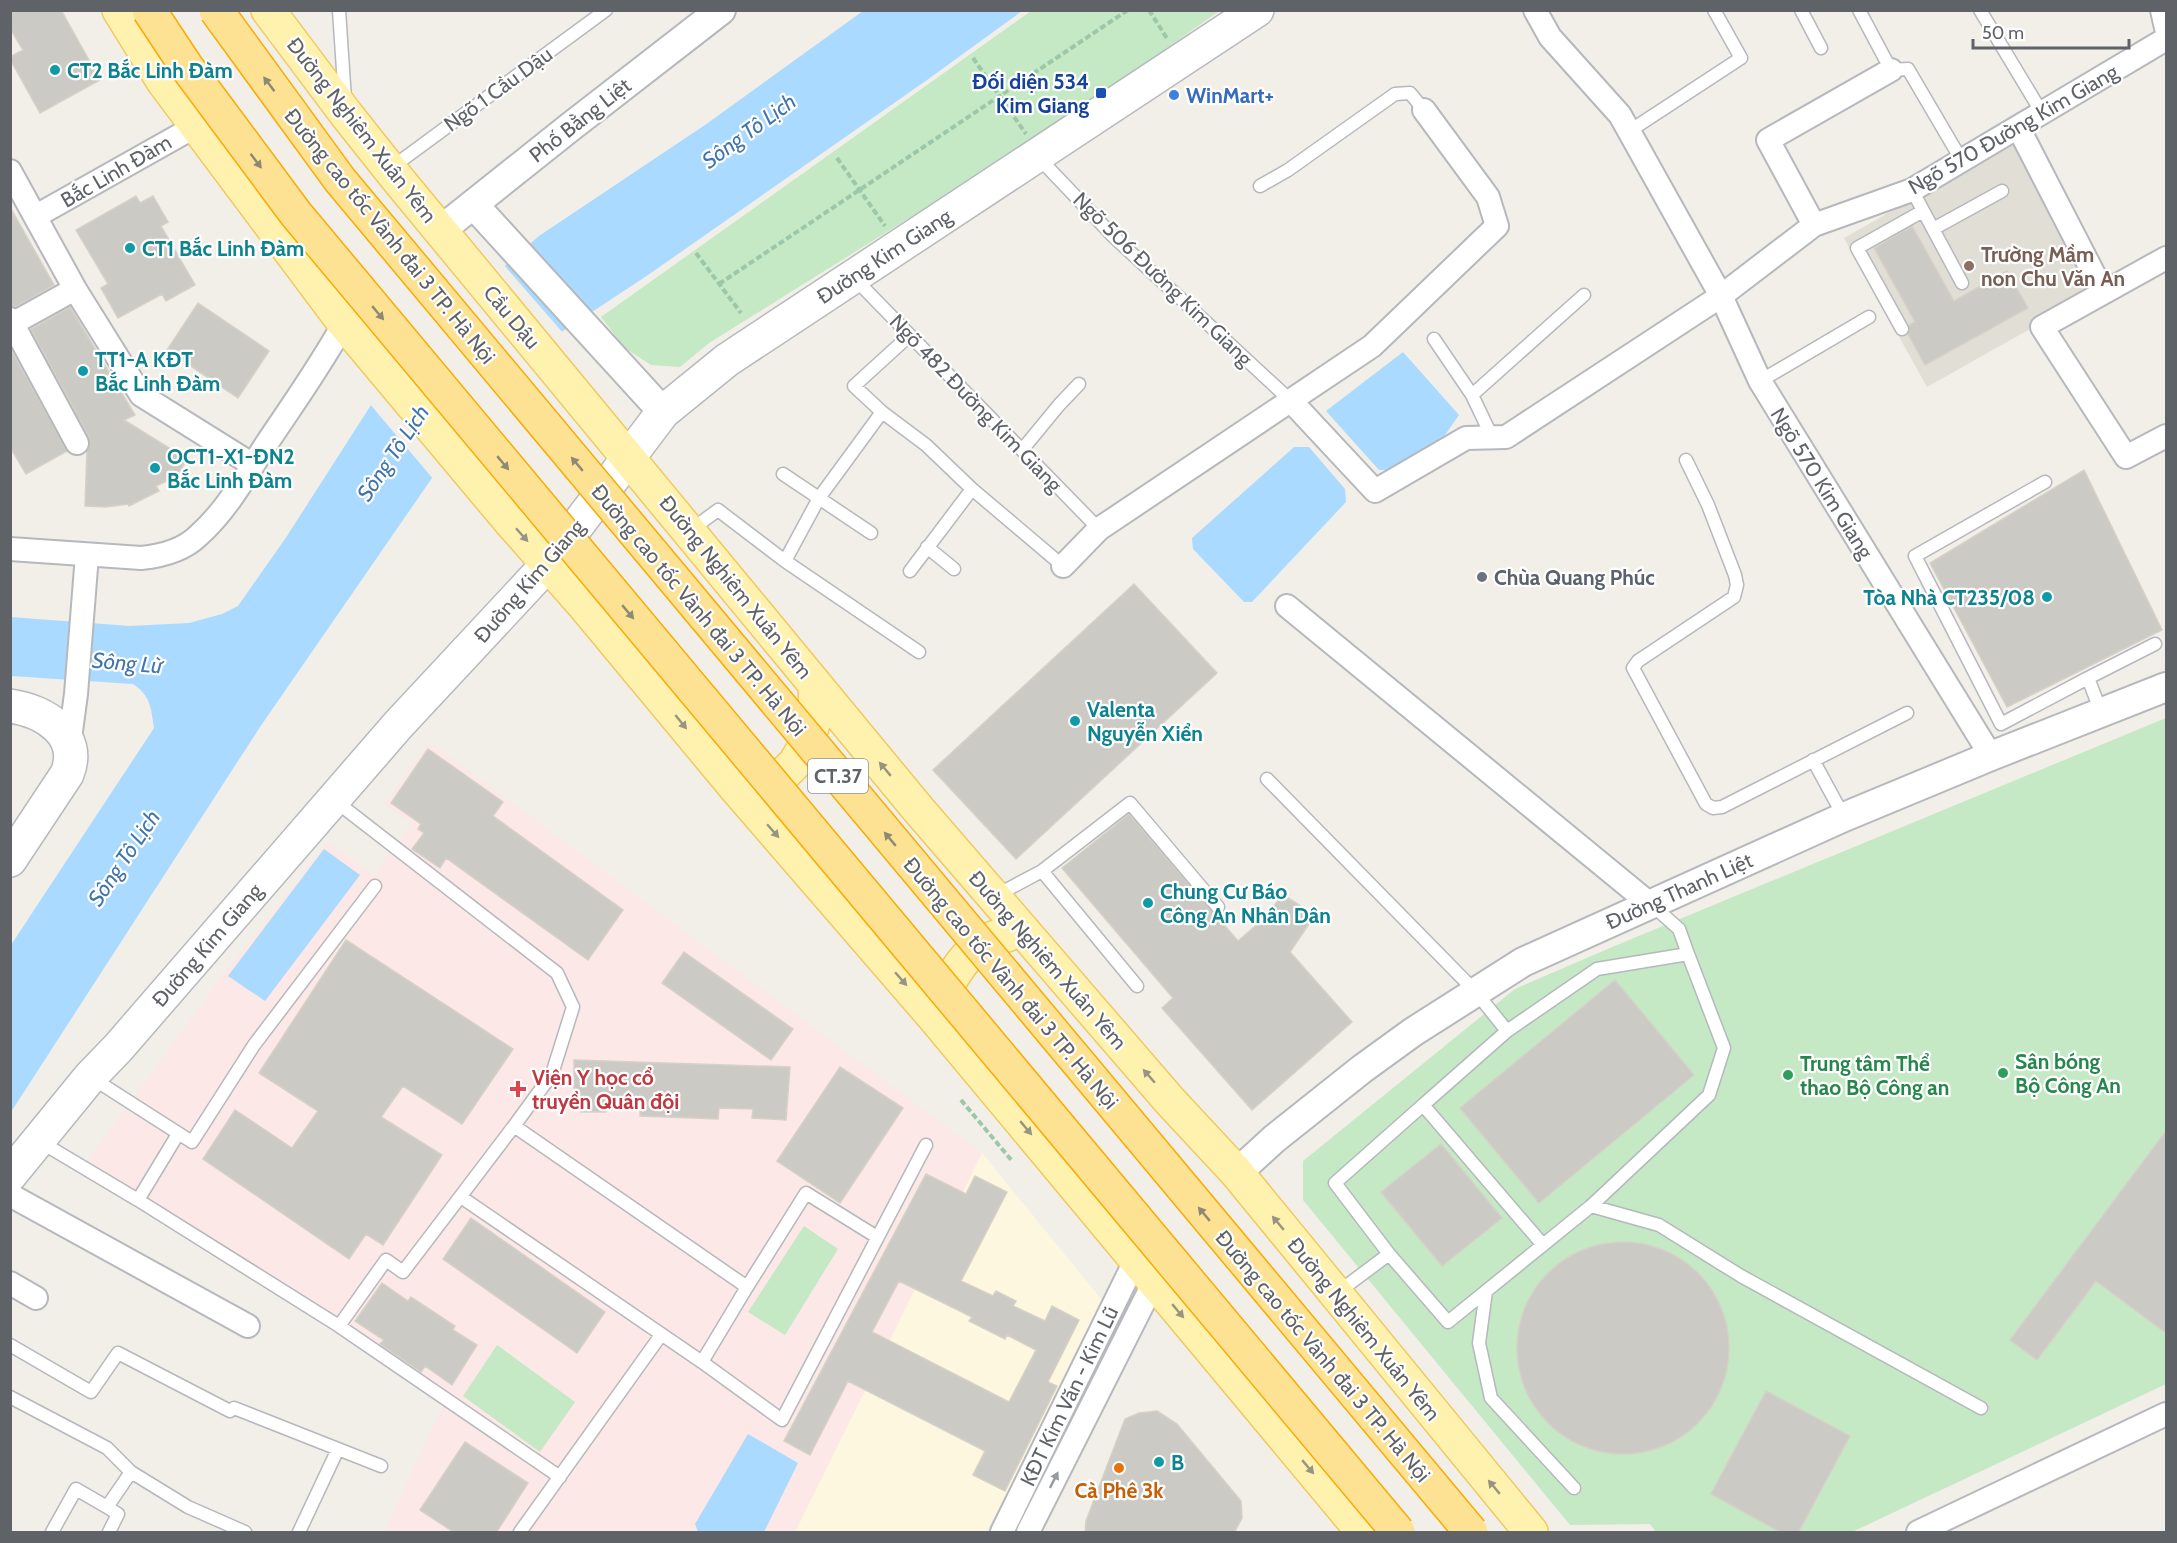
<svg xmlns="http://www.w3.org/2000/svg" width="2177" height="1543" font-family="Cabin,sans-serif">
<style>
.commercial{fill:#fef7e0}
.education{fill:#e1ded6}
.medical{fill:#fce8e6}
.green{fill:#c5e8c5}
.water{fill:#aadaff}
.pier{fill:#f1efe8}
.building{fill:#cccac5;stroke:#d6d1c6;stroke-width:1.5;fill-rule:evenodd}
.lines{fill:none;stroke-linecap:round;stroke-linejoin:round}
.service-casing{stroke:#b5b8bc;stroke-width:15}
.minor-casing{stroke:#b5b8bc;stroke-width:26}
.tertiary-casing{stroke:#b5b8bc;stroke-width:32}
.secondary-casing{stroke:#b6babf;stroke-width:36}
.primary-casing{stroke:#f2c960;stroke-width:36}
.path{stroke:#9cc7a9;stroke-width:4;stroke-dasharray:6 3;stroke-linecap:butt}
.service{stroke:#fff;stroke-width:12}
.minor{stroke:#fff;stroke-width:22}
.tertiary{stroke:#fff;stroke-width:28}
.secondary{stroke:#fff;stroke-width:33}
.primary{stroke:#fff2af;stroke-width:33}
.motorway-bridge-casing{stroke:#f9ab00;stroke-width:36;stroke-linecap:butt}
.motorway-bridge{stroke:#fde293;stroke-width:33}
.oneway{fill:#8e8975}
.oneway2{fill:#979581}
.oneway3{fill:#979a9d}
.culture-dot{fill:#0f9aa8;stroke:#fff;stroke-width:2}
.transit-dot{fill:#1a4fb4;stroke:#fff;stroke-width:2}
.shop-dot{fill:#3f7fe0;stroke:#fff;stroke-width:2}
.education-dot{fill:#8d6e63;stroke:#fff;stroke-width:2}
.worship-dot{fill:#6b7280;stroke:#fff;stroke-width:2}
.leisure-dot{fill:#2e9e5b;stroke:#fff;stroke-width:2}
.health-dot{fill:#e0444e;stroke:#fff;stroke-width:2}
.food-dot{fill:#e8710a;stroke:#fff;stroke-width:2}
.labels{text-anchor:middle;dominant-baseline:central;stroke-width:4.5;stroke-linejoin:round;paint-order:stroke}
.shield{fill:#fff;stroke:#8f9295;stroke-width:1.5}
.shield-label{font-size:20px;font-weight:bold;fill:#5f6368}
.culture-label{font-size:21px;font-weight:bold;fill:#0d838f;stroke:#fff;text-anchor:start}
.transit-label{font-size:21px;font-weight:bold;fill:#164399;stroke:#fff;text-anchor:end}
.street-label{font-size:21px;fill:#5f6368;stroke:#fff}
.shop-label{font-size:21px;font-weight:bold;fill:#366cbe;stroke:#fff;text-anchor:start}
.education-label{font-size:21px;font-weight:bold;fill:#785e54;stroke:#fff;text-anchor:start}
.worship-label{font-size:21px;font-weight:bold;fill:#5b616d;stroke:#fff;text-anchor:start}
.leisure-label{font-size:21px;font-weight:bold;fill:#27864d;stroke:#fff;text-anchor:start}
.health-label{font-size:21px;font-weight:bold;fill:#be3a42;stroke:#fff;text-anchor:start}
.food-label{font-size:21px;font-weight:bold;fill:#c56008;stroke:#fff}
.water-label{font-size:22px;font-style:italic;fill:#4174aa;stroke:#fff}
</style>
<rect width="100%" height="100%" fill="#f1efe8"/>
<!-- commercial -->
<path class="commercial" d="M982,1153L1106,1305L986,1532H795Z"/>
<!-- education -->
<path class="education" d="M2015,141L2092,294L1927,387L1844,238Z"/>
<!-- medical -->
<path class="medical" d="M430,742L982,1153L795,1532H384L444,1403L86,1162L221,978L328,842L374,876L412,824L385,804Z"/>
<!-- green -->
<path class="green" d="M1031,11H1219L1063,122L709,343L680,367L651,365L625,348L601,317Z
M2166,718V1384L1852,1532H1656L1650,1524L1570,1525L1303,1200V1161L1515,989L1617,945Z
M804,1226L838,1249L785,1335L748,1312Z
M497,1345L575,1402L540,1452L463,1396Z"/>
<!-- water -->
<path class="water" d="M863,11H1022L927,80L648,275L560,333L496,399L432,478L260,727L11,1112V945L154,728C151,708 151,696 133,684L11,676V617L130,626L189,623L222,614L238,606L287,536L371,405L437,325L539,236L705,125Z
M1403,352L1459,415L1445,435L1393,470H1379L1326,411Z
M1294,447H1309L1345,489L1346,502L1252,602H1244L1193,549L1192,538Z
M324,849L360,875L265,1001L228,976Z
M748,1434L798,1463L764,1532H698L695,1524Z"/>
<!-- pier -->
<path class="pier" d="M503,264L564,334L498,401L434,480L369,403L435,323Z"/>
<!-- building -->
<path class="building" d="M10,10H61L100,80L40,113L10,59V57L23,50L10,28Z
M136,196L140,203L153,196L168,222L161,226L195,285L166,301L162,294L118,318L101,288L108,284L76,230Z
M10,207L54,285L15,307L10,306Z
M1912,226L1954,301L2007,271L2028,308L1925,365L1908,334L1909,325L1915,322L1874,248Z
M198,303L269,351L238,398L167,350Z
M70,307L135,415L124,420L187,459L177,476L156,486L159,491L129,506L128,504L106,507L85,506L87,451L90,444L89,437L31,329Z
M10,348L67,451L26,474L10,447Z
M2084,470L2162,630L2007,707L1930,563Z
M1134,584L1217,673L1016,859L933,770Z
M428,749L503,802L493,816L623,910L588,960L446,858L440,868L412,849L424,833L418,829L421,824L391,803Z
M1129,814L1238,941L1269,914L1282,894L1315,915L1290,952L1352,1022L1252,1110L1162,1008L1173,998L1062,868Z
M346,940L513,1049L462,1124L403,1086L381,1117L442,1155L383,1245L366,1234L349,1259L203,1159L235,1110L292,1148L318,1111L259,1073Z
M684,952L793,1029L771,1060L662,983Z
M1615,980L1694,1075L1539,1203L1460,1108Z
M574,1060L790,1067L786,1120L752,1118L753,1109L719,1108L718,1119L640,1116V1104L607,1103L606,1112H581L582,1102H574Z
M840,1067L903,1108L840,1203L777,1161Z
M2166,1131V1333L2096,1281L2037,1360L2010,1340Z
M1441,1144L1502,1218L1442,1266L1381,1192Z
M926,1174L966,1194L975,1176L1007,1192L961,1281L993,1296L996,1291L1016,1301L1013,1306L1045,1321L1052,1306L1079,1320L1048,1382L1057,1386L1005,1491L973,1475L985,1451L848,1381L810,1455L784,1441ZM899,1281L972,1317L969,1321L1005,1339L1007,1335L1036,1350L1009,1402L872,1332Z
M471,1218L605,1312L577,1353L443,1259Z
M1517 1348a106 106 0 1 1 212 0a106 106 0 1 1-212 0Z
M382,1283L408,1301L411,1297L455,1326L453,1330L477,1345L452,1385L425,1366L421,1372L380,1344L384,1340L355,1321Z
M1766,1391L1850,1436L1798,1533H1782L1711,1494Z
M1157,1411L1177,1424L1241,1501L1242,1518L1234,1533H1085L1086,1521L1125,1419L1139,1413Z
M465,1442L528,1483L496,1533H455L420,1510Z"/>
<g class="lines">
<!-- service casing -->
<g class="service-casing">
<path id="service" d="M339,10L345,100
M1801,10L1821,48
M1859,10L1891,70L1908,69L1962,161
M1980,10L2042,113
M1628,132L1741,58L1714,10
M1037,156L1114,237L1291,401
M391,168L606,10
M1260,186L1288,170L1395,94L1410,93L1424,110
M1912,190L1962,283
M1933,229L2002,191
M853,277L1099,529
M1902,329L1857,248L1923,211
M910,335L854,386L882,412L926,445L972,489L1063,566
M1434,339L1472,395
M1760,381L1869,317
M1492,437L1472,395L1584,295
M1022,450L1059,405L1079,384
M1686,460L1708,505L1735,575L1737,585L1734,597L1638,661L1633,668L1706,804L1713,808L1722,807L1907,713
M783,474L871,533
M2045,482L1915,556L2001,724L2088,678L2101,712
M691,530L718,510L785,561L919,652
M927,547L954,569
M785,561L819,498L882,412
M910,571L972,489
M2088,678L2155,644
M1813,760L1844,817
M1267,779L1475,991L1507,1031L1423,1105L1543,1245
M334,800L557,973L573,1007L552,1074L514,1126L747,1287L806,1193L877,1237
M995,896L1042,871
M1137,986L1042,871L1130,803L1218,907
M1507,1031L1597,969L1688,954L1679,929L1652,905
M92,1078L192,1142L254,1045L375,886
M39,1141L138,1200L339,1326L386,1260L403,1272L514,1126
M461,1197L702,1362
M138,1200L178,1134
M1591,1206L1659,1225L1741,1276L1981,1408
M1389,1254L1335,1183L1423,1105
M747,1287L702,1362L782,1420L926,1145
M1486,1291L1479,1343L1491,1398L1574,1488
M1337,1293L1389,1254L1448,1322L1591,1206L1709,1095L1724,1048L1688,954
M339,1326L560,1477
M10,1345L91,1392L118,1353L230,1411L234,1408L338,1449L299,1532
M10,1397L107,1448L131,1472L188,1507L245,1532
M338,1449L381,1466
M107,1507L118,1514L109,1532
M52,1532L76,1489L107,1507L131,1472
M520,1532L661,1335"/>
</g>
<!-- minor casing -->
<g class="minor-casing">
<path id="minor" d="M1535,10L1550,37L1620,115L1721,296L1760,381L1991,756
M2162,10L2166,28
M2018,127L2103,292
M10,171L75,289L141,395L253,465
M36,216L196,126
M1814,225L1768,140L1891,70
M2166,258L2042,327L2126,457L2166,436
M10,319L77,443
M10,325L75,289
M1291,401L1375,491L1466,438L1506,437L1721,296L1814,225L1912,190L2166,39
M10,549L141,558C162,556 184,550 199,535C227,510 247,474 267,443C293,404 321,365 344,323
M1063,566L1099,529L1372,346L1497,226L1488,197L1424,110
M1287,606L1650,904
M69,746L76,694L87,555
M10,1195L248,1326
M10,1283L36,1298
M1002,1532L1136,1259
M1028,1532L1154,1282
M1918,1532L2166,1414"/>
</g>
<!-- tertiary casing -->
<g class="tertiary-casing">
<path id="tertiary" d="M474,205L663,412
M441,230L569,128L721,10
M1237,1173L1274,1139L1362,1069L1413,1032L1523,962L1844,817L1991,756L2166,687"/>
</g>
<!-- secondary casing -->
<g class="secondary-casing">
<path id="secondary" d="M10,706C45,711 83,735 67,774L10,860
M10,1175L90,1077L118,1048L398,725L548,564L663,412L727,360L1257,10"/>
</g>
<!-- primary casing -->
<g class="primary-casing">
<path id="primary" d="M119,10L163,81L344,323L509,520L583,604L735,787L933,1016L1363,1532
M268,10L346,114L396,177L918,809L1170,1101L1237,1173L1531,1532
M743,786L784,774L795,763L807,743L816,714L815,684
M934,1014C947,983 969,938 1007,935"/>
</g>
<!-- path -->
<path class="path" d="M1149,10L1168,40
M973,58L1026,134
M837,158L885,226
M696,253L741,313
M719,284L1128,10
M961,1100L1013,1162"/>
<!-- service -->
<use href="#service" class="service"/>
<!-- minor -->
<use href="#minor" class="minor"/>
<!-- tertiary -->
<use href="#tertiary" class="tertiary"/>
<!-- secondary -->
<use href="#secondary" class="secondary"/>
<!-- primary -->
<use href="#primary" class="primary"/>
<!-- motorway-bridge casing -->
<g class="motorway-bridge-casing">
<path id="motorway-bridge" d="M149,10L186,66L296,214L1398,1532
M216,10L340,180L1471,1532"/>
</g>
<!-- motorway-bridge -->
<use href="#motorway-bridge" class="motorway-bridge"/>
</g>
<!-- one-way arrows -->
<defs><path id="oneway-solid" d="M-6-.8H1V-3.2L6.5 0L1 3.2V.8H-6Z" transform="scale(1.5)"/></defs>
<g class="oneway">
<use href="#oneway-solid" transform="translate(269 84) rotate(-127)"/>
<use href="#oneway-solid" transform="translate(256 161) rotate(53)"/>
<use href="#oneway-solid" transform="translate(378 313) rotate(50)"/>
<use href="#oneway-solid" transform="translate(503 463) rotate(50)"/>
<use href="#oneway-solid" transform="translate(577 464) rotate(-130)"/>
<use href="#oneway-solid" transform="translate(628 612) rotate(50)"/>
<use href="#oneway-solid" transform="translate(890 839) rotate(-130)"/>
<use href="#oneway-solid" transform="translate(1204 1214) rotate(-130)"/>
</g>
<g class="oneway2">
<use href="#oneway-solid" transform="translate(522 535) rotate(48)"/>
<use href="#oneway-solid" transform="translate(681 722) rotate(51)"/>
<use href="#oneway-solid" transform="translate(885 769) rotate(-130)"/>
<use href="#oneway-solid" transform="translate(773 831) rotate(49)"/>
<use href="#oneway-solid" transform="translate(901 979) rotate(49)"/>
<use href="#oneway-solid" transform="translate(1149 1076) rotate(-131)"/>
<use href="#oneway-solid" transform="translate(1026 1128) rotate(50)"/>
<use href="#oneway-solid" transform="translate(1278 1223) rotate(-130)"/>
<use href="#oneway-solid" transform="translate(1178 1311) rotate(50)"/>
<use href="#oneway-solid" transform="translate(1308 1467) rotate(50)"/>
<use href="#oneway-solid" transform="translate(1494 1487) rotate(-130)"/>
</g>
<use class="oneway3" href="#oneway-solid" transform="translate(1054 1480) rotate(-63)"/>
<!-- markers -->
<g class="culture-dot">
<circle cx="55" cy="70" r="6"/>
<circle cx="130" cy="248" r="6"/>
<circle cx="83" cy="371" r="6"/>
<circle cx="155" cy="468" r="6"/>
<circle cx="2047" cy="597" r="6"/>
<circle cx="1075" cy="721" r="6"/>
<circle cx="1148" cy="903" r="6"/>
<circle cx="1159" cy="1462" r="6"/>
</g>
<rect class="transit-dot" x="1095" y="87" width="12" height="12" rx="3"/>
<circle class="shop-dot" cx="1174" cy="95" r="6"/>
<circle class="education-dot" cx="1969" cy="266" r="6"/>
<circle class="worship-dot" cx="1482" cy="577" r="6"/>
<g class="leisure-dot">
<circle cx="2003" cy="1073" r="6"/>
<circle cx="1788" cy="1075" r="6"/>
</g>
<path class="health-dot" d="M515 1080h6v6h6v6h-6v6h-6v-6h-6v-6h6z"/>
<circle class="food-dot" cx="1119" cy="1468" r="6"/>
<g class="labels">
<!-- shield labels -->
<rect class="shield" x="808" y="759" width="60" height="34" rx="4.5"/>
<g class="shield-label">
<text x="838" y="776">CT.37</text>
</g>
<!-- culture labels -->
<g class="culture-label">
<text x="67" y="70">CT2 Bắc Linh Đàm</text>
<text x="142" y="248">CT1 Bắc Linh Đàm</text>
<text x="95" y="359">TT1-A KĐT<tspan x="95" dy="24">Bắc Linh Đàm</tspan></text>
<text x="167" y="456">OCT1-X1-ĐN2<tspan x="167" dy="24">Bắc Linh Đàm</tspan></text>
<text x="2035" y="597" text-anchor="end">Tòa Nhà CT235/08</text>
<text x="1087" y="709">Valenta<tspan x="1087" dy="24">Nguyễn Xiển</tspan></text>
<text x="1160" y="891">Chung Cư Báo<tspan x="1160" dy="24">Công An Nhân Dân</tspan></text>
<text x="1171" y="1462">B</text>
</g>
<!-- transit labels -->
<g class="transit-label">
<text x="1089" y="81">Đối diện 534<tspan x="1089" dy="24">Kim Giang</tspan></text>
</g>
<!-- street labels -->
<g class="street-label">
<text transform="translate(498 89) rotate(-36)">Ngõ 1 Cầu Dậu</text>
<text transform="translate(580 120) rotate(-38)">Phố Bằng Liệt</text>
<text transform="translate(2013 129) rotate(-30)">Ngõ 570 Đường Kim Giang</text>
<text transform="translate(362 130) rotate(52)">Đường Nghiêm Xuân Yêm</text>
<text transform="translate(116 171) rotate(-30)">Bắc Linh Đàm</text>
<text transform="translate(390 236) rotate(51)">Đường cao tốc Vành đai 3 TP. Hà Nội</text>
<text transform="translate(884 256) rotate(-33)">Đường Kim Giang</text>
<text transform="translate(1163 279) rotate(44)">Ngõ 506 Đường Kim Giang</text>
<text transform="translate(512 317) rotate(50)">Cầu Dậu</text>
<text transform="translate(976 403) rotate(46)">Ngõ 482 Đường Kim Giang</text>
<text transform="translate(1822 483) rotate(58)">Ngõ 570 Kim Giang</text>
<text transform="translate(529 581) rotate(-49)">Đường Kim Giang</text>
<text transform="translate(736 587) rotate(51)">Đường Nghiêm Xuân Yêm</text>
<text transform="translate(699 610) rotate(50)">Đường cao tốc Vành đai 3 TP. Hà Nội</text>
<text transform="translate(1679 891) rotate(-24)">Đường Thanh Liệt</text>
<text transform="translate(207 945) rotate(-49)">Đường Kim Giang</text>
<text transform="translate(1048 960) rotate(49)">Đường Nghiêm Xuân Yêm</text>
<text transform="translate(1011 983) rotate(50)">Đường cao tốc Vành đai 3 TP. Hà Nội</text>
<text transform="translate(1364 1329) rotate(51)">Đường Nghiêm Xuân Yêm</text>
<text transform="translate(1323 1356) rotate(50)">Đường cao tốc Vành đai 3 TP. Hà Nội</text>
<text transform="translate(1069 1396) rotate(-64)">KĐT Kim Văn - Kim Lũ</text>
</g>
<!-- shop labels -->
<g class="shop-label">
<text x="1186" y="95">WinMart+</text>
</g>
<!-- education labels -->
<g class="education-label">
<text x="1981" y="254">Trường Mầm<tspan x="1981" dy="24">non Chu Văn An</tspan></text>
</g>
<!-- worship labels -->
<g class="worship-label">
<text x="1494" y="577">Chùa Quang Phúc</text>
</g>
<!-- leisure labels -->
<g class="leisure-label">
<text x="2015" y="1061">Sân bóng<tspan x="2015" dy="24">Bộ Công An</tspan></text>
<text x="1800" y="1063">Trung tâm Thể<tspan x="1800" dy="24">thao Bộ Công an</tspan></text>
</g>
<!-- health labels -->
<g class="health-label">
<text x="532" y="1077">Viện Y học cổ<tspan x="532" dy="24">truyền Quân đội</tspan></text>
</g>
<!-- food labels -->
<g class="food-label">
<text x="1119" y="1490">Cà Phê 3k</text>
</g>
<!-- water labels -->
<g class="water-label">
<text transform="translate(749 131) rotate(-36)">Sông Tô Lịch</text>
<text transform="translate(393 453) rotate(-56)">Sông Tô Lịch</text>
<text transform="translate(127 663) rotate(5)">Sông Lừ</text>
<text transform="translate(124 858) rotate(-56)">Sông Tô Lịch</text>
</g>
</g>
<!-- border -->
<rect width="2177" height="1543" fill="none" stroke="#5f6368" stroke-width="24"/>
<!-- scale -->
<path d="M1973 39v9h156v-9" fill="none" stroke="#5f6368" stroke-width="3"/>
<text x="1982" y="39" font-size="18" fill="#5f6368" stroke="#ffffff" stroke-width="4.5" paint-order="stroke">50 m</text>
</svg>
